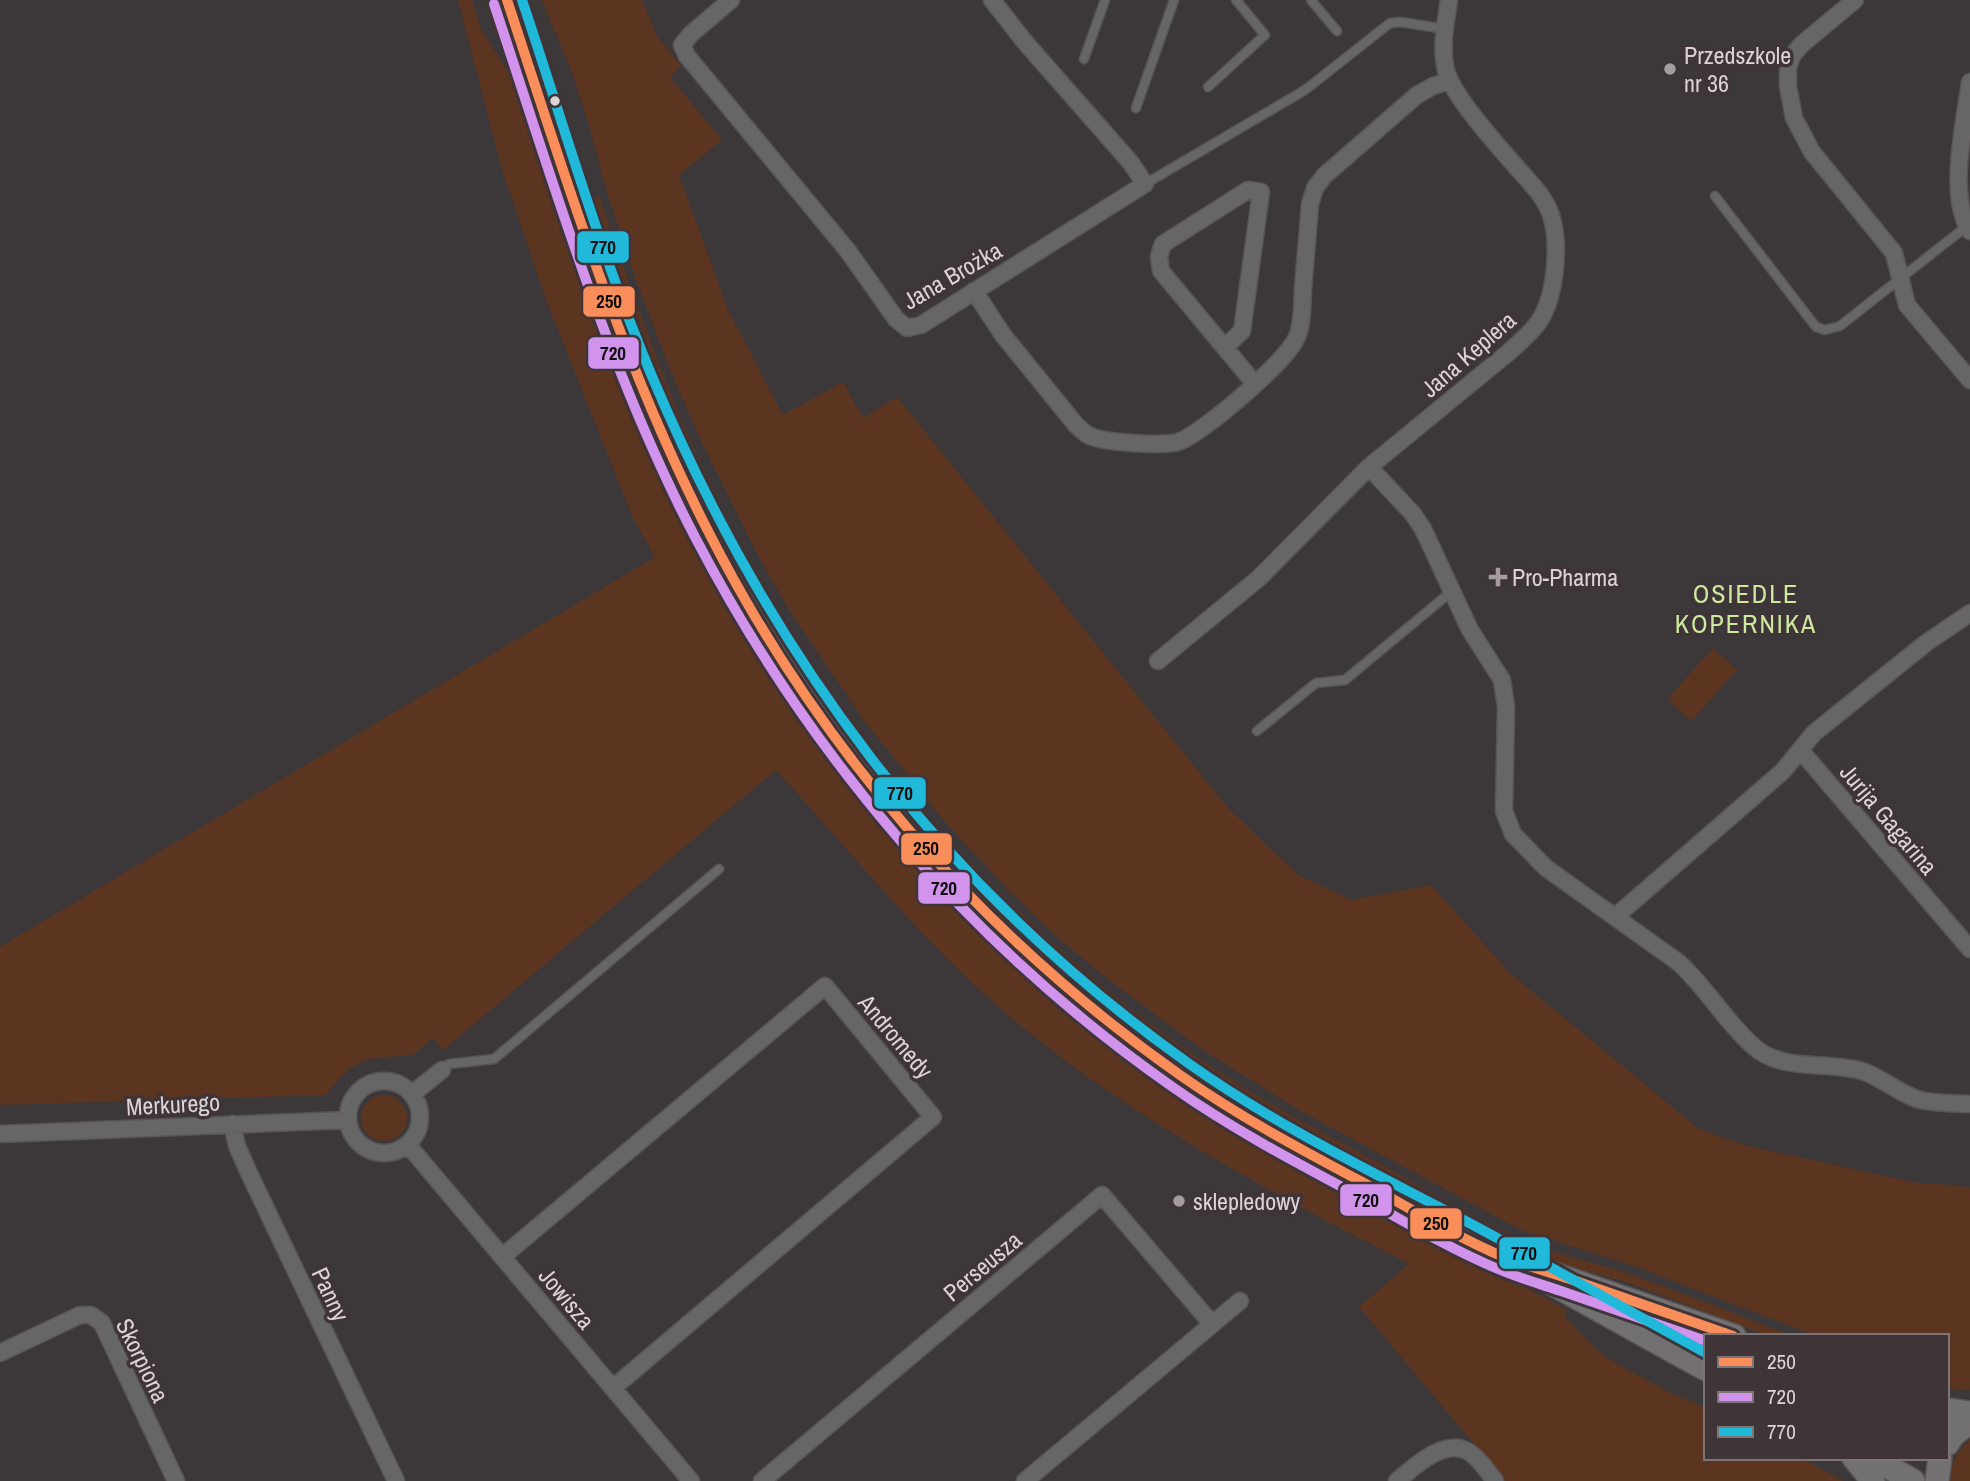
<svg xmlns="http://www.w3.org/2000/svg" width="1970" height="1481" font-family="'Archivo Narrow',sans-serif">
<style>
.green{fill:#5c3521}
.lines{fill:none;stroke-linecap:round;stroke-linejoin:round}
.lane-casing{stroke:#585455;stroke-width:11}
.street-casing{stroke:#585455;stroke-width:19}
.secondary-casing{stroke:#585455;stroke-width:26}
.lane{stroke:#676667;stroke-width:8}
.street{stroke:#676667;stroke-width:16}
.secondary{stroke:#727071;stroke-width:23}
.bus-1-casing{stroke:#3f3438;stroke-width:16}
.bus-2-casing{stroke:#3f3438;stroke-width:16}
.bus-3-casing{stroke:#3f3438;stroke-width:16}
.bus-1{stroke:#fa8e5a;stroke-width:10}
.bus-2{stroke:#d193ec;stroke-width:10}
.bus-3{stroke:#20b9da;stroke-width:10}
.poi-dot{fill:#a39da0;stroke:#3f3438;stroke-width:2.5}
.bus-dot{fill:#dbd4d7;stroke:#3f3438;stroke-width:2.5}
.labels{text-anchor:middle;dominant-baseline:central;stroke-width:7;stroke-linejoin:round;paint-order:stroke}
.poi-label{font-size:24px;fill:#dbd4d7;stroke:#3f3438;text-anchor:start}
.street-label{font-size:24px;fill:#dbd4d7;stroke:#3f3438}
.neighbourhood-label{font-size:26px;letter-spacing:2px;fill:#cce9a0;stroke:#3f3438}
.line-badge{stroke:#3f3438;stroke-width:2.5}
.pale-badge-label{font-size:19px;text-anchor:middle;font-weight:bold;fill:#111}
</style>
<rect width="100%" height="100%" fill="#3c3739"/>
<!-- green -->
<path class="green" d="M458,0H472L481,29L508,72L515,70C552,183 586,298 633,407C692,546 766,675 860,794C889,832 919,870 953,904C1026,979 1108,1046 1195,1104C1247,1139 1303,1167 1357,1197C1427,1235 1497,1272 1567,1310L1564,1316L1594,1347L1610,1360L1669,1392L1706,1408V1458H1801L1843,1481H1505L1359,1307L1409,1264C1263,1188 1117,1111 993,1002C914,932 847,847 776,770L443,1050L433,1038L413,1055L368,1059L347,1070L325,1095L0,1105V947L655,557L633,518L545,297L501,166Z
M542,0H642L657,36L681,66L670,77L722,140L679,175L728,310L783,415L843,382L863,418L897,397L1228,808L1298,875L1352,900L1431,885L1511,974L1699,1129L1748,1146L1912,1182L1970,1187V1389L1959,1390L1947,1387V1336H1816L1637,1267L1521,1230L1299,1110L1203,1050L1109,980L1056,936L1012,894L945,822L863,719L788,608L756,552L697,432L669,367L637,282L609,199L589,125L570,67Z
M599,196C634,297 668,399 716,495C838,738 1016,945 1247,1090C1287,1114 1328,1136 1369,1158C1419,1185 1469,1216 1522,1240C1556,1255 1594,1262 1629,1274C1684,1293 1738,1315 1792,1336H1768L1629,1283L1533,1256L1498,1238C1397,1184 1293,1133 1199,1069C988,925 822,726 708,499C660,402 625,300 590,198Z
M1713,648L1737,670L1691,721L1667,699Z
M361 1118a23 23 0 1 1 46 0a23 23 0 1 1-46 0Z
M1580,1293L1706,1336V1350Z
M1970,1440V1481H1950C1951,1464 1956,1450 1970,1440Z"/>
<g class="lines">
<!-- lane casing -->
<g class="lane-casing">
<path id="lane" d="M1311,0L1337,31
M1084,59L1105,0
M1208,87L1265,35L1236,0
M1136,108L1174,0
M1145,184L1305,90L1390,23L1401,22L1445,29
M1715,196L1816,327L1825,330L1840,326L1967,226
M1257,731L1316,683L1345,680L1452,591
M442,1070L449,1064L494,1059L719,869"/>
</g>
<!-- street casing -->
<g class="street-casing">
<path id="street" d="M731,0L691,34L682,45L687,56L848,251L896,319L907,328L921,325L1145,184L1131,163L1024,41L992,0
M1855,0L1801,45L1792,56L1788,68V86L1794,118L1812,152L1894,253L1907,305L1970,380
M1970,82C1965,122 1947,196 1970,231
M974,291L1003,335L1076,425C1080,428 1084,433 1088,435C1102,443 1163,446 1178,442C1202,434 1287,361 1297,337C1303,323 1302,305 1303,290C1305,261 1308,233 1310,204L1315,188L1324,176L1417,95L1433,86L1449,81
M1225,347L1242,331L1261,192L1248,190L1163,244L1159,256L1161,271L1255,384
M1369,467L1413,514L1423,529L1470,630L1502,680L1506,707L1504,811L1513,834L1546,868L1678,962C1706,987 1725,1021 1753,1046C1782,1073 1829,1060 1865,1072C1883,1079 1899,1093 1917,1099C1933,1104 1953,1103 1970,1104
M1158,661L1259,578L1369,467L1509,352C1521,341 1535,330 1543,315C1555,292 1559,248 1553,223C1551,211 1545,202 1539,193C1516,165 1450,98 1445,66C1441,44 1446,22 1449,0
M1801,751L1970,949
M1615,917L1783,771L1814,733L1926,643L1970,613
M348 1117a36 36 0 1 1 72 0a36 36 0 1 1-72 0Z
M412,1094L442,1070
M232,1124L237,1146L248,1171L396,1481
M0,1134L347,1120
M408,1145L691,1481
M502,1257L825,986L933,1117L613,1388
M0,1353L80,1315H91L102,1323L176,1481
M762,1481L1102,1195L1212,1324
M1025,1481L1240,1301
M1397,1481C1415,1466 1445,1437 1469,1452C1480,1459 1488,1472 1495,1481"/>
</g>
<!-- secondary casing -->
<g class="secondary-casing">
<path id="secondary" d="M507,0C550,126 588,255 638,379C753,658 930,904 1181,1076C1281,1144 1391,1197 1497,1254C1567,1291 1636,1331 1706,1369
M1551,1273L1734,1336
M1947,1410L1970,1413
M1947,1444L1953,1435L1970,1422
M1854,1458L1873,1481
M1873,1458L1913,1481
M1937,1481L1940,1458"/>
</g>
<!-- lane -->
<use href="#lane" class="lane"/>
<!-- street -->
<use href="#street" class="street"/>
<!-- secondary -->
<use href="#secondary" class="secondary"/>
<!-- bus-1 casing -->
<g class="bus-1-casing">
<path id="bus-1" d="M507,0C566,179 621,361 707,529C817,747 981,935 1180,1075C1238,1116 1300,1149 1362,1182C1410,1208 1456,1237 1506,1258C1527,1266 1549,1272 1570,1279C1624,1298 1679,1317 1733,1336"/>
</g>
<!-- bus-2 casing -->
<g class="bus-2-casing">
<path id="bus-2" d="M494,4C554,184 608,371 696,539C810,757 972,947 1174,1088C1231,1128 1293,1161 1355,1194C1402,1220 1448,1248 1498,1269C1519,1278 1540,1284 1561,1291C1610,1308 1658,1324 1706,1341"/>
</g>
<!-- bus-3 casing -->
<g class="bus-3-casing">
<path id="bus-3" d="M522,0C564,125 600,253 651,374C768,653 940,887 1188,1063C1272,1123 1366,1169 1458,1217C1541,1261 1623,1308 1706,1353"/>
</g>
<!-- bus-1 -->
<use href="#bus-1" class="bus-1"/>
<!-- bus-2 -->
<use href="#bus-2" class="bus-2"/>
<!-- bus-3 -->
<use href="#bus-3" class="bus-3"/>
</g>
<!-- markers -->
<g class="poi-dot">
<circle cx="1670" cy="69" r="7"/>
<path d="M1494.5 566.5h7v7h7v7h-7v7h-7v-7h-7v-7h7z"/>
<circle cx="1179" cy="1201" r="7"/>
</g>
<circle class="bus-dot" cx="555" cy="101" r="6"/>
<g class="labels">
<!-- poi labels -->
<g class="poi-label">
<text x="1684" y="55">Przedszkole<tspan x="1684" dy="28">nr 36</tspan></text>
<text x="1512" y="577">Pro-Pharma</text>
<text x="1193" y="1201">sklepledowy</text>
</g>
<!-- street labels -->
<g class="street-label">
<text transform="translate(952 275) rotate(-30)">Jana Brożka</text>
<text transform="translate(1468 354) rotate(-41)">Jana Keplera</text>
<text transform="translate(1889 819) rotate(50)">Jurija Gagarina</text>
<text transform="translate(896 1036) rotate(50)">Andromedy</text>
<text transform="translate(173 1104) rotate(-3)">Merkurego</text>
<text transform="translate(982 1266) rotate(-40)">Perseusza</text>
<text transform="translate(331 1294) rotate(65)">Panny</text>
<text transform="translate(567 1298) rotate(50)">Jowisza</text>
<text transform="translate(143 1360) rotate(64)">Skorpiona</text>
</g>
<!-- neighbourhood labels -->
<g class="neighbourhood-label">
<text x="1746" y="593">OSIEDLE<tspan x="1746" dy="30">KOPERNIKA</tspan></text>
</g>
</g>
<g class="line-badge">
<rect x="576" y="230" width="54" height="34" rx="7" fill="#20b9da"/>
<rect x="582" y="285" width="54" height="33" rx="7" fill="#fa8e5a"/>
<rect x="587" y="336" width="53" height="34" rx="7" fill="#d193ec"/>
<rect x="873" y="776" width="54" height="34" rx="7" fill="#20b9da"/>
<rect x="900" y="832" width="53" height="34" rx="7" fill="#fa8e5a"/>
<rect x="917" y="871" width="54" height="34" rx="7" fill="#d193ec"/>
<rect x="1339" y="1183" width="54" height="34" rx="7" fill="#d193ec"/>
<rect x="1409" y="1207" width="54" height="33" rx="7" fill="#fa8e5a"/>
<rect x="1498" y="1236" width="53" height="34" rx="7" fill="#20b9da"/>
</g>
<g class="pale-badge-label">
<text x="603" y="254">770</text>
<text x="609" y="308">250</text>
<text x="613" y="360">720</text>
<text x="900" y="800">770</text>
<text x="926" y="855">250</text>
<text x="944" y="895">720</text>
<text x="1366" y="1207">720</text>
<text x="1436" y="1230">250</text>
<text x="1524" y="1260">770</text>
</g>
<!-- legend -->
<rect x="1704" y="1334" width="245" height="126" fill="#3f3438" stroke="#7d7478" stroke-width="2"/>
<rect x="1718" y="1357" width="35" height="10" fill="#fa8e5a" stroke="#7d7478" stroke-width="2"/>
<text x="1767" y="1369" font-size="21" fill="#dbd4d7">250</text>
<rect x="1718" y="1392" width="35" height="10" fill="#d193ec" stroke="#7d7478" stroke-width="2"/>
<text x="1767" y="1404" font-size="21" fill="#dbd4d7">720</text>
<rect x="1718" y="1427" width="35" height="10" fill="#20b9da" stroke="#7d7478" stroke-width="2"/>
<text x="1767" y="1439" font-size="21" fill="#dbd4d7">770</text>
</svg>
